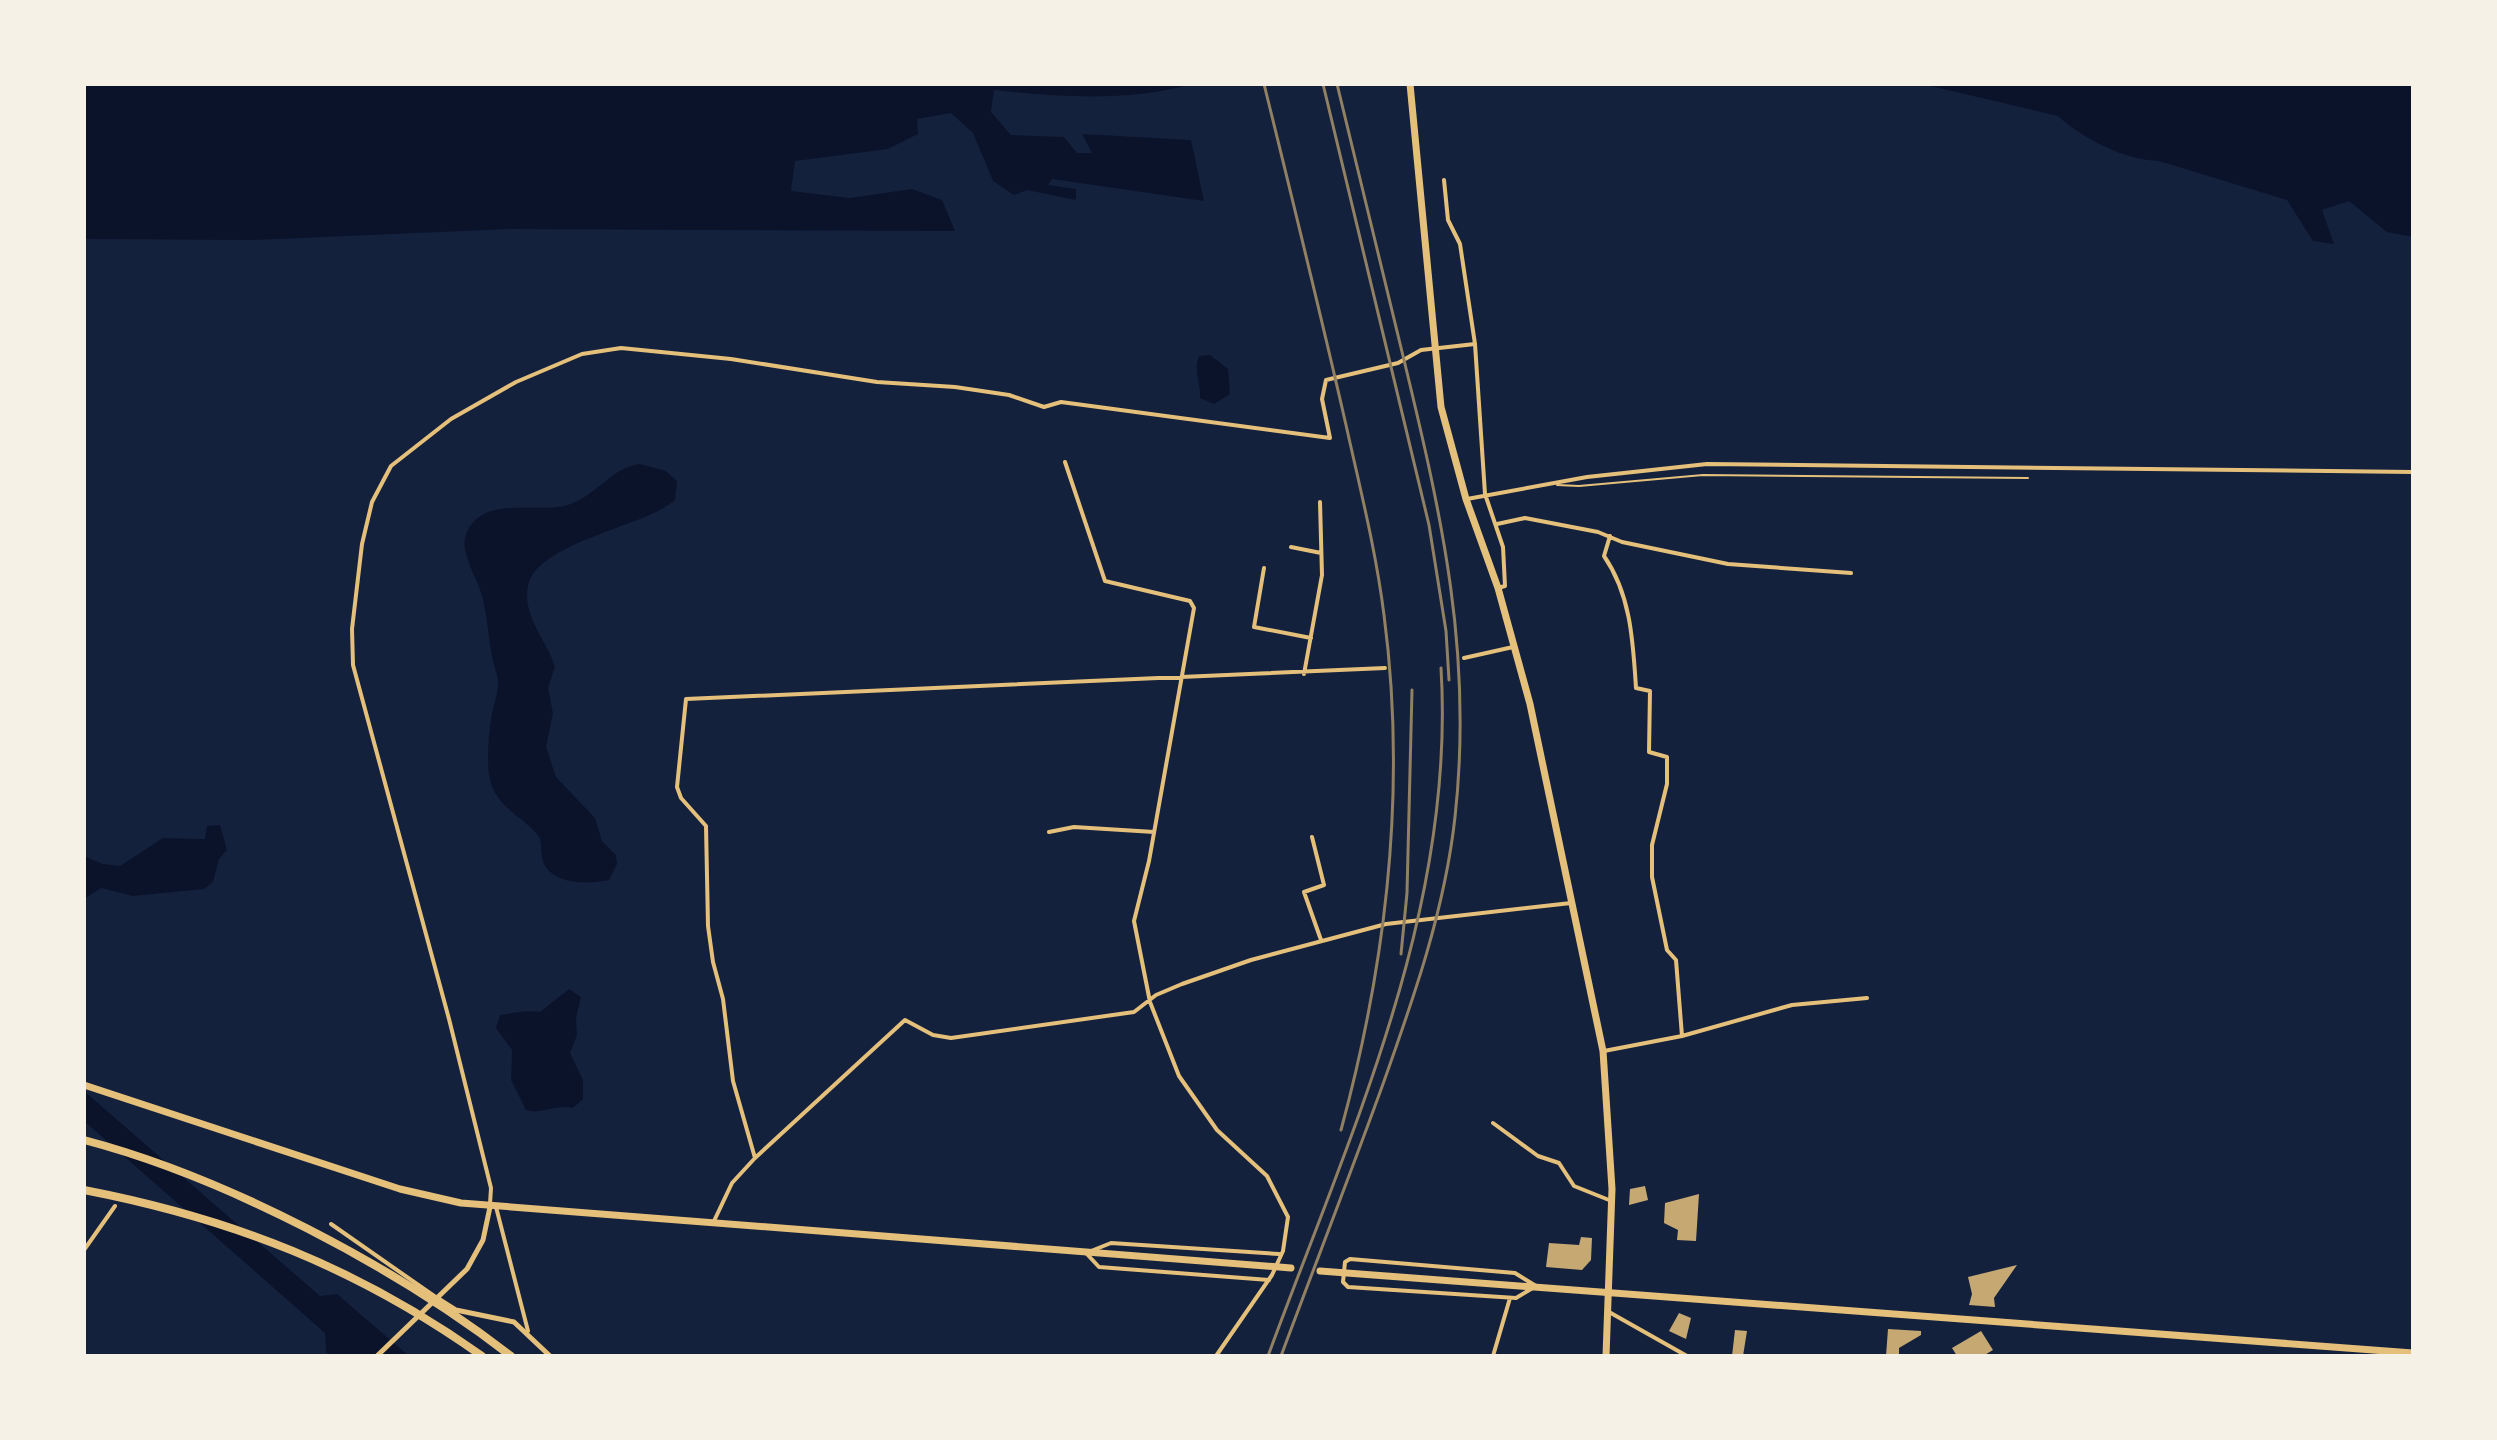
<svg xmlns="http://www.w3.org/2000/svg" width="2497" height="1440" font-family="Roboto,sans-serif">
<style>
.water{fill:#0b132b}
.building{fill:#c6a872}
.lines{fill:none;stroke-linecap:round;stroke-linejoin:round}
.service{stroke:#e5c07b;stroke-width:2}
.minor{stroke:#e5c07b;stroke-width:4}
.tertiary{stroke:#e5c07b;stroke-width:5}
.primary{stroke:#e5c07b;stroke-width:7}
.trunk{stroke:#e5c07b;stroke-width:7}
.motorway{stroke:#e5c07b;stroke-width:8}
.rail{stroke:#918062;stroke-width:3}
</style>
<rect width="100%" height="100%" fill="#14213d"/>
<!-- water -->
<path class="water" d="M84,84H1192C1129,102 1058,97 994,90L991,112L1011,135L1064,137L1077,153H1092L1082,134L1191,140L1204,201L1052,179L1048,185L1076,189V200L1027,190L1014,195L993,181L973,133L951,113L917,119L918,134L888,149L795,161L791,191L850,198L912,189L942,200L955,231L511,229L253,240L84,239Z
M1922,84H2413V237L2387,232L2349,201L2322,210L2334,244L2313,241L2287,200L2159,161C2125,160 2083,139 2058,116Z
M1210,355L1228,369L1230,394L1214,404L1200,398C1201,385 1193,369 1199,356Z
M640,464L666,471L677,481L675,500C645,527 537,542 528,586C522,617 547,640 555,667L548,688L553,713L546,747L556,777L595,818L602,841L616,855L617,864L609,880C588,885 548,885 542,858C541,851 541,845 540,838C524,816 497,809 490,780C486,765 489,728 492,713C495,699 501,686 496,672C488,647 489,625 483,600C479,582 468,567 465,549C463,541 466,533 470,526C492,495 542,516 573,503C598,493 613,467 640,464Z
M220,825L227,850L219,859L213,882L204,889L133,896L101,888L84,899V856L103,864L120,866L163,838L205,839L207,826Z
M569,989L581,997L576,1018L577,1035L570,1053L583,1080V1099L573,1108C555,1104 543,1115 526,1110L511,1080L512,1050L496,1028L500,1015C513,1013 527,1010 540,1012Z
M84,1091L320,1296L337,1294L409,1356H331L326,1352L325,1333L84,1121Z"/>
<!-- building -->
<path class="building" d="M1645,1186L1648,1200L1629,1205L1630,1189Z
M1699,1194L1696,1241L1677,1240L1678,1230L1664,1223L1665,1203Z
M1581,1237L1592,1238L1591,1260L1582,1270L1546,1267L1549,1243L1579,1245Z
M2017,1265L1994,1298L1995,1307L1969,1305L1972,1294L1968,1277Z
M1679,1313L1691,1318L1686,1339L1669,1331Z
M1888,1329L1921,1331V1335L1899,1348V1356H1886Z
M1735,1330L1747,1331L1743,1356H1732Z
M1981,1331L1993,1350L1983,1356H1957L1952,1348Z"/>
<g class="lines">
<!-- service -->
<path class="service" d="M1557,485L1579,486L1703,475L2028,478"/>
<!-- minor -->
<path class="minor" d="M1444,180L1448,220L1460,244L1475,344L1485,494L1503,547L1505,586L1498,588
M1065,462L1105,581L1190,601L1194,608L1149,861L1134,921L1150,1002L1179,1076L1217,1130L1267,1176L1288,1217L1283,1251L1272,1275L1216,1356
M1467,499L1587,477L1707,464L2413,472
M1497,524L1525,518L1598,532L1622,542L1728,564L1851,573
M1610,536L1604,556C1631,595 1633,642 1636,688L1650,691L1649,752L1667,757V784L1652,845V877L1667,950L1676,960L1682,1036
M1291,547L1321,553
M1264,568L1254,627L1311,638
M1464,658L1513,647
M1304,674L1322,575L1320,502
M1049,832L1074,827L1154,832
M1312,837L1324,885L1304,892L1321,940
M1604,1051L1682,1036L1792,1005L1867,998
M1493,1123L1538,1156L1559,1163L1574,1186L1609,1200
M755,1158L905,1020L933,1035L951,1038L1134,1012L1156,995L1182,984L1251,960L1386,924L1571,903
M490,1204L491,1188L449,1019L353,665L352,629L362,544L372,502L391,466L451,419L516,382L582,354L621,348L731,359L877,382L955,387L1009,395L1044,407L1061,402L1330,438L1322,399L1326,380L1398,363L1421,350L1475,344
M496,1207L528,1331
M714,1221L732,1183L755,1158L733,1081L723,999L713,962L708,926L706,826L681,798L677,787L686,699L1385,668
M331,1224L437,1298
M84,1250L115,1206
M1350,1259L1515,1273L1536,1286L1516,1298L1348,1287L1343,1282L1345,1262Z
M1269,1280L1099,1267L1086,1253L1111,1243L1279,1254
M1609,1312L1687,1356
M1493,1356L1510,1298"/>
<!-- tertiary -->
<path class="tertiary" d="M437,1298L456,1310L514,1322L550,1356
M377,1356L467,1269L483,1240L490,1207"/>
<!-- primary -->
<path class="primary" d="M84,1085L400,1189L461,1203L1291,1268
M1320,1271L2413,1353"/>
<!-- trunk -->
<path class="trunk" d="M1410,84L1441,407L1466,499L1498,588L1530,704L1603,1051L1612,1189L1606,1356"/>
<!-- motorway -->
<path class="motorway" d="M84,1140C225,1177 396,1267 511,1356
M84,1190C234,1219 358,1268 482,1356"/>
<!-- rail -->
<path class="rail" d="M1264,84C1292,198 1320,311 1346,425C1360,488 1376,551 1384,615C1407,789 1387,961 1341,1130
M1323,84L1429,525L1446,631L1449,680
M1401,954L1407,893L1412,690
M1268,1356C1350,1133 1456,910 1441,668
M1281,1356C1315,1265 1350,1175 1383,1084C1414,997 1445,909 1455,817C1473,654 1442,517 1404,360C1382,268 1359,176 1337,84"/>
</g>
<!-- border -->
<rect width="2497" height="1440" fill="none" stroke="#f6f1e7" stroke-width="172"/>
</svg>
